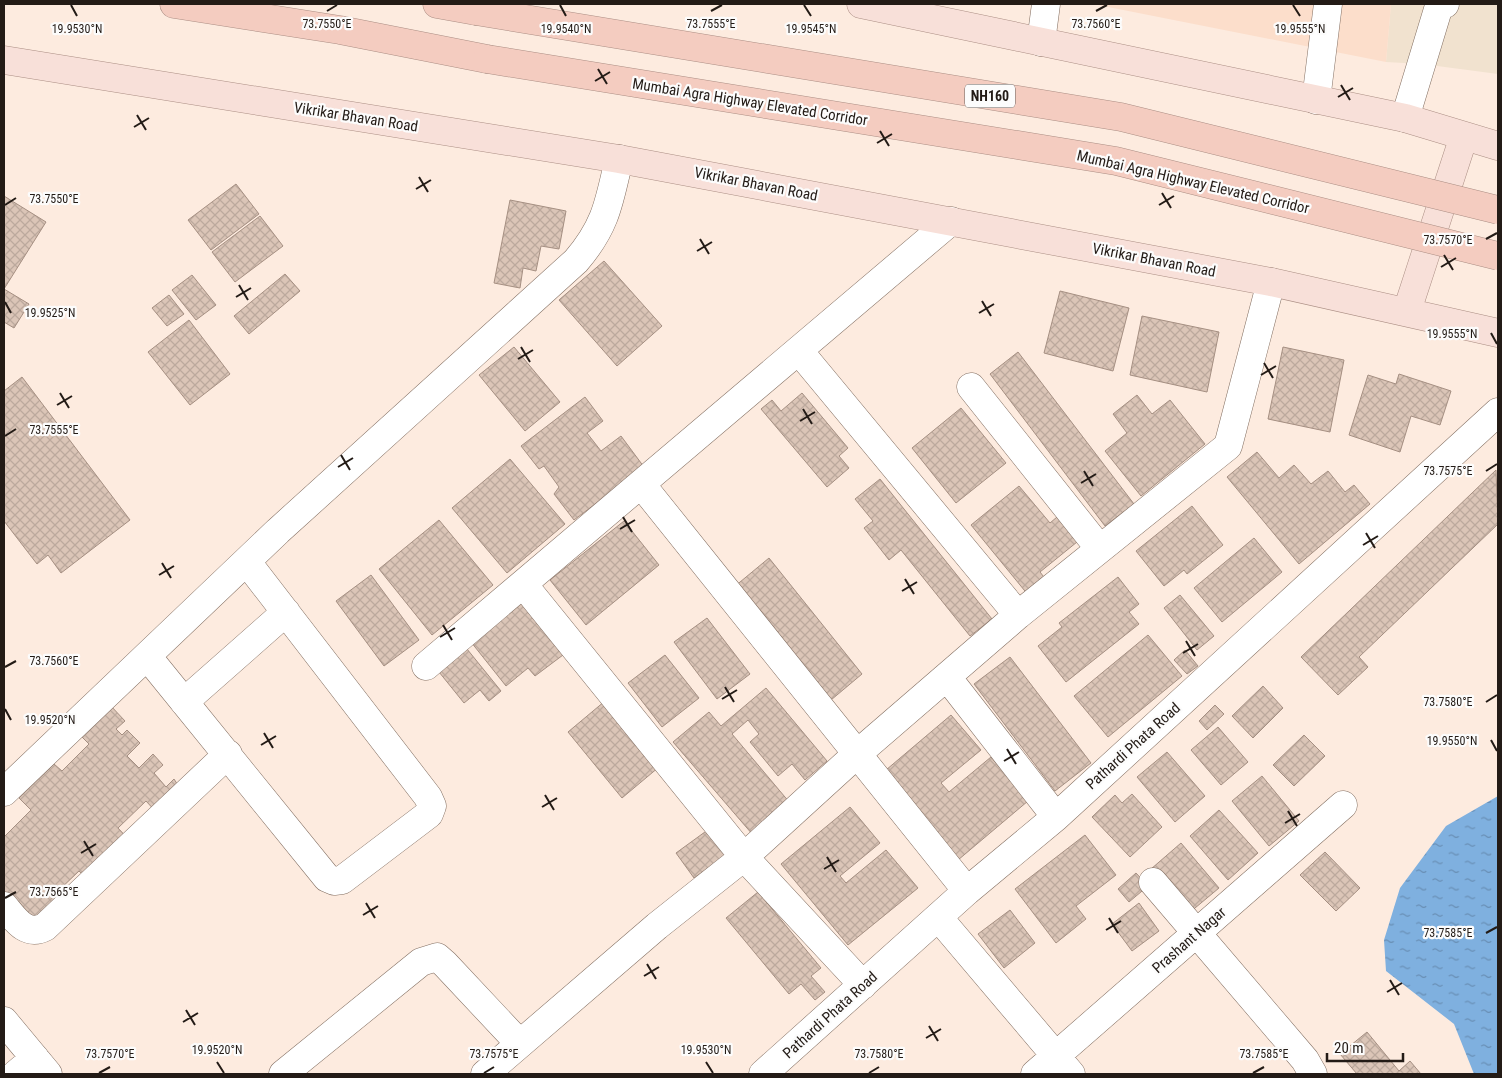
<svg xmlns="http://www.w3.org/2000/svg" width="1502" height="1078" font-family="'Roboto Condensed',sans-serif">
<style>
.commercial{fill:#f1e2cf}
.built{fill:#fcdecb}
.water{fill:url(#water-ripples)}
.building{fill:url(#building-cross-hatch);stroke:#a58f82}
.lines{fill:none;stroke-linecap:round;stroke-linejoin:round}
.minor-casing{stroke:#836f62;stroke-width:29}
.major-casing{stroke:#ab8e84;stroke-width:29}
.highway-casing{stroke:#ab8e84;stroke-width:29}
.minor{stroke:#fff;stroke-width:28}
.major{stroke:#f8e0d9;stroke-width:28}
.highway{stroke:#f4ccc0;stroke-width:28}
.highway-bridge-casing{stroke:#ab8e84;stroke-width:29;stroke-linecap:butt}
.highway-bridge{stroke:#f4ccc0;stroke-width:28}
.ticks{fill:none;stroke:#231b16;stroke-width:2}
.labels{text-anchor:middle;dominant-baseline:central;stroke-width:4.5;stroke-linejoin:round;paint-order:stroke}
.shield{fill:#fcfcfc;stroke:#645e5b;stroke-width:1}
.shield-label{font-size:14px;font-weight:bold;fill:#231b16}
.street-label{font-size:15px;fill:#231b16;stroke:#fcfcfc}
.ticks-label{font-size:12px;text-anchor:middle;fill:#231b16;stroke:#fcfcfc;stroke-width:4.5;stroke-linejoin:round;paint-order:stroke}
</style>
<defs>
<pattern id="water-ripples" width="26" height="14" patternUnits="userSpaceOnUse" patternTransform="scale(1.25)"><rect width="26" height="14" fill="#7fb0df"/><path d="M2 4q2-2 4 0t4 0M15 11q2-2 4 0t4 0" fill="none" stroke="#688eb4"/></pattern>
<pattern id="building-cross-hatch" width="8" height="8" patternUnits="userSpaceOnUse" patternTransform="scale(1.25)"><rect width="8" height="8" fill="#dbc5b7"/><path d="M0 0l8 8M0 8l8-8" fill="none" stroke="#bca99d"/></pattern>
</defs>
<rect width="100%" height="100%" fill="#fdebdf"/>
<!-- commercial -->
<path class="commercial" d="M1391,4H1498V74L1422,64L1386,62Z"/>
<!-- built -->
<path class="built" d="M1093,4H1391L1386,62Z"/>
<!-- water -->
<path class="water" d="M1498,796V1074H1474L1454,1024L1386,971L1384,940L1400,888L1446,826Z"/>
<!-- building -->
<path class="building" d="M236,184L259,214L211,250L188,220Z
M4,196L46,222L4,289L29,304L14,328L4,322Z
M510,200L566,211L559,249L541,246L536,271L523,268L520,288L494,283Z
M260,216L283,246L235,282L212,252Z
M604,261L662,326L617,366L559,300Z
M285,274L300,291L249,334L234,316Z
M192,275L216,305L196,320L172,290Z
M1060,291L1129,308L1113,371L1044,353Z
M169,295L184,314L167,326L152,308Z
M1142,316L1219,332L1207,392L1130,375Z
M189,320L230,374L190,405L148,352Z
M514,347L560,402L525,431L479,375Z
M1283,347L1344,360L1330,432L1268,419Z
M1018,352L1134,504L1105,526L990,374Z
M1399,374L1451,391L1440,425L1411,416L1400,452L1349,435L1368,375L1396,384Z
M22,377L130,520L61,573L48,555L37,564L4,521V391Z
M802,393L848,448L839,456L849,468L827,487L761,409L772,400L781,411Z
M1137,395L1152,414L1170,400L1205,444L1141,496L1105,451L1127,433L1113,414Z
M585,397L603,421L587,433L601,451L621,436L644,467L574,520L554,494L559,487L544,466L539,469L521,446Z
M961,408L1006,463L956,503L912,448Z
M1257,452L1279,478L1294,465L1311,484L1328,471L1345,492L1354,485L1370,504L1299,564L1227,477Z
M510,459L565,524L507,573L452,508Z
M1496,470L1498,524L1359,657L1368,667L1338,695L1301,657Z
M880,479L992,619L970,636L901,550L889,560L864,528L873,521L855,499Z
M1019,486L1050,523L1057,517L1077,542L1040,572L1047,581L1029,596L971,525Z
M1192,506L1223,545L1187,574L1184,570L1164,586L1136,551Z
M439,520L493,585L432,635L379,569Z
M624,521L659,565L586,625L550,580Z
M1254,538L1282,572L1222,622L1194,588Z
M769,558L862,674L831,700L734,587Z
M371,575L419,640L384,666L336,601Z
M1118,577L1139,604L1129,612L1139,624L1066,682L1038,646L1062,627L1059,623Z
M1180,595L1214,636L1197,650L1164,608Z
M521,603L563,655L535,676L528,668L506,686L471,642Z
M707,618L750,674L717,699L674,642Z
M1148,635L1182,676L1108,737L1074,696Z
M467,649L501,691L489,701L480,690L464,703L439,672Z
M1185,650L1198,666L1187,674L1174,660Z
M665,655L699,698L662,727L628,683Z
M1010,657L1091,763L1055,791L974,684Z
M1263,686L1283,708L1253,738L1232,716Z
M766,688L827,761L805,780L792,764L778,776L750,742L759,734L748,720L732,734L790,803L753,835L673,742L709,712L721,726Z
M605,701L659,767L622,798L568,732Z
M110,705L125,721L116,729L122,735L127,730L140,743L127,756L139,768L153,754L163,765L154,773L166,787L174,779L181,790L157,813L146,801L118,828L131,842L90,882L79,871L55,894L64,903L38,928L4,893V837L31,810L19,798L54,764L62,771L89,744L80,735Z
M1215,705L1224,714L1207,730L1199,721Z
M951,715L981,750L941,783L949,792L991,757L1028,801L958,860L914,807L916,805L886,770Z
M1218,727L1248,762L1221,785L1191,750Z
M1304,735L1325,756L1294,786L1273,765Z
M1167,752L1205,796L1175,822L1137,777Z
M1262,776L1299,821L1269,846L1232,801Z
M1132,794L1162,827L1130,857L1092,817L1115,795L1122,803Z
M850,807L880,843L840,876L846,883L886,850L918,888L848,945L781,864Z
M1219,810L1258,853L1228,880L1190,836Z
M709,829L727,854L694,878L676,853Z
M1085,835L1116,875L1076,906L1086,919L1056,943L1015,889Z
M1181,843L1219,888L1189,913L1151,869Z
M1325,852L1360,888L1336,911L1300,875Z
M1136,873L1148,886L1129,902L1118,889Z
M758,892L821,968L811,976L825,992L815,1000L801,984L789,994L726,918Z
M1139,903L1159,931L1132,951L1112,924Z
M1010,910L1035,943L1004,968L978,934Z
M1367,1032L1399,1071L1410,1061L1421,1074H1357L1340,1054Z"/>
<g class="lines">
<!-- minor casing -->
<g class="minor-casing">
<path id="minor" d="M1041,42L1046,4
M1316,100L1328,4
M1405,118L1439,6L1445,4
M799,351L1018,615
M971,387L1100,549
M641,484L967,891
M523,584L744,857L863,985
M147,656L327,878L334,881L342,880L429,814L432,806L428,797L247,562
M426,666L951,221
M947,677L1056,817
M184,702L286,612
M4,792L278,531L576,261C606,226 609,203 619,159
M1153,882L1305,1060L1313,1074
M4,906C15,919 26,937 45,927L228,754
M938,917L1071,1074
M4,1021L48,1074
M16,1074L35,1058
M283,1074L421,962L437,957L445,964L520,1044
M485,1074L657,926L744,857L857,754L1018,615L1228,446L1271,282
M763,1074L967,891L1056,817L1498,412
M1035,1074L1343,805"/>
</g>
<!-- major casing -->
<g class="major-casing">
<path id="major" d="M861,4L1405,118L1498,146
M4,60L619,159L1271,282L1498,333
M1407,311L1464,136"/>
</g>
<!-- highway casing -->
<g class="highway-casing">
<path id="highway" d="M174,4L340,30L487,59
M437,4L476,11"/>
</g>
<!-- minor -->
<use href="#minor" class="minor"/>
<!-- major -->
<use href="#major" class="major"/>
<!-- highway -->
<use href="#highway" class="highway"/>
<!-- highway-bridge casing -->
<g class="highway-bridge-casing">
<path id="highway-bridge" d="M476,11L1121,117L1498,210
M487,59L1116,161L1498,256"/>
</g>
<!-- highway-bridge -->
<use href="#highway-bridge" class="highway-bridge"/>
</g>
<!-- ticks -->
<path class="ticks" d="M71,5L77,16M560,5L566,16M804,5L811,16M1293,5L1300,16M327,11L337,5M711,11L722,5M1096,11L1107,5M598,69L607,84M595,81L610,72M1341,85L1350,100M1338,97L1353,88M137,115L146,130M134,127L149,118M880,131L889,146M877,143L892,134M419,177L428,192M416,189L431,180M1162,193L1171,208M5,205L16,198M1159,205L1174,196M700,239L709,254M1486,239L1497,233M697,251L712,242M1444,255L1453,270M1441,267L1456,258M239,285L248,300M236,297L251,288M982,301L991,316M5,302L11,313M979,313L994,304M1491,333L1497,344M521,347L530,362M518,359L533,350M1264,363L1273,378M1261,375L1276,366M60,393L69,408M57,405L72,396M803,409L812,424M800,421L815,412M5,436L16,429M341,455L350,470M338,467L353,458M1084,471L1093,486M1486,471L1497,464M1081,483L1096,474M623,517L632,532M620,529L635,520M1366,533L1375,548M1363,545L1378,536M162,563L171,578M159,575L174,566M905,579L914,594M902,591L917,582M443,625L452,640M440,637L455,628M1186,641L1195,656M1183,653L1198,644M5,667L16,661M725,687L734,702M722,699L737,690M1486,702L1497,695M5,709L11,720M264,733L273,748M1491,740L1497,751M261,745L276,736M1007,749L1016,764M1004,761L1019,752M545,795L554,810M542,807L557,798M1288,811L1297,826M1285,823L1300,814M84,841L93,856M81,853L96,844M827,857L836,872M824,869L839,860M5,898L16,892M366,903L375,918M363,915L378,906M1109,918L1118,933M1106,930L1121,921M1486,933L1497,927M647,964L656,979M644,976L659,967M1390,980L1399,995M1387,992L1402,983M186,1010L195,1025M183,1022L198,1013M929,1026L938,1041M926,1038L941,1029M217,1062L224,1073M706,1062L713,1073M99,1073L110,1067M484,1073L494,1067M869,1073L879,1067M1253,1073L1264,1067"/>
<g class="labels">
<!-- shield labels -->
<rect class="shield" x="965" y="84.5" width="50" height="23" rx="4"/>
<g class="shield-label">
<text x="990" y="96">NH160</text>
</g>
<!-- street labels -->
<g class="street-label">
<text transform="translate(750 102) rotate(9)">Mumbai Agra Highway Elevated Corridor</text>
<text transform="translate(356 117) rotate(9)">Vikrikar Bhavan Road</text>
<text transform="translate(1193 182) rotate(13)">Mumbai Agra Highway Elevated Corridor</text>
<text transform="translate(756 184) rotate(11)">Vikrikar Bhavan Road</text>
<text transform="translate(1154 260) rotate(11)">Vikrikar Bhavan Road</text>
<text transform="translate(1133 746) rotate(-42)">Pathardi Phata Road</text>
<text transform="translate(1189 940) rotate(-41)">Prashant Nagar</text>
<text transform="translate(830 1015) rotate(-42)">Pathardi Phata Road</text>
</g>
</g>
<g class="ticks-label">
<text x="327" y="28">73.7550°E</text>
<text x="711" y="28">73.7555°E</text>
<text x="1096" y="28">73.7560°E</text>
<text x="77" y="33">19.9530°N</text>
<text x="566" y="33">19.9540°N</text>
<text x="811" y="33">19.9545°N</text>
<text x="1300" y="33">19.9555°N</text>
<text x="54" y="203">73.7550°E</text>
<text x="1448" y="244">73.7570°E</text>
<text x="50" y="317">19.9525°N</text>
<text x="1452" y="338">19.9555°N</text>
<text x="54" y="434">73.7555°E</text>
<text x="1448" y="475">73.7575°E</text>
<text x="54" y="665">73.7560°E</text>
<text x="1448" y="706">73.7580°E</text>
<text x="50" y="724">19.9520°N</text>
<text x="1452" y="745">19.9550°N</text>
<text x="54" y="896">73.7565°E</text>
<text x="1448" y="937">73.7585°E</text>
<text x="217" y="1054">19.9520°N</text>
<text x="706" y="1054">19.9530°N</text>
<text x="110" y="1058">73.7570°E</text>
<text x="494" y="1058">73.7575°E</text>
<text x="879" y="1058">73.7580°E</text>
<text x="1264" y="1058">73.7585°E</text>
</g>
<!-- border -->
<rect width="1502" height="1078" fill="none" stroke="#231b16" stroke-width="10"/>
<!-- scale -->
<path d="M1327 1053v8h76v-8" fill="none" stroke="#231b16" stroke-width="2.5"/>
<text x="1334" y="1053" font-size="15" fill="#231b16" stroke="#fcfcfc" stroke-width="4" paint-order="stroke">20 m</text>
</svg>
